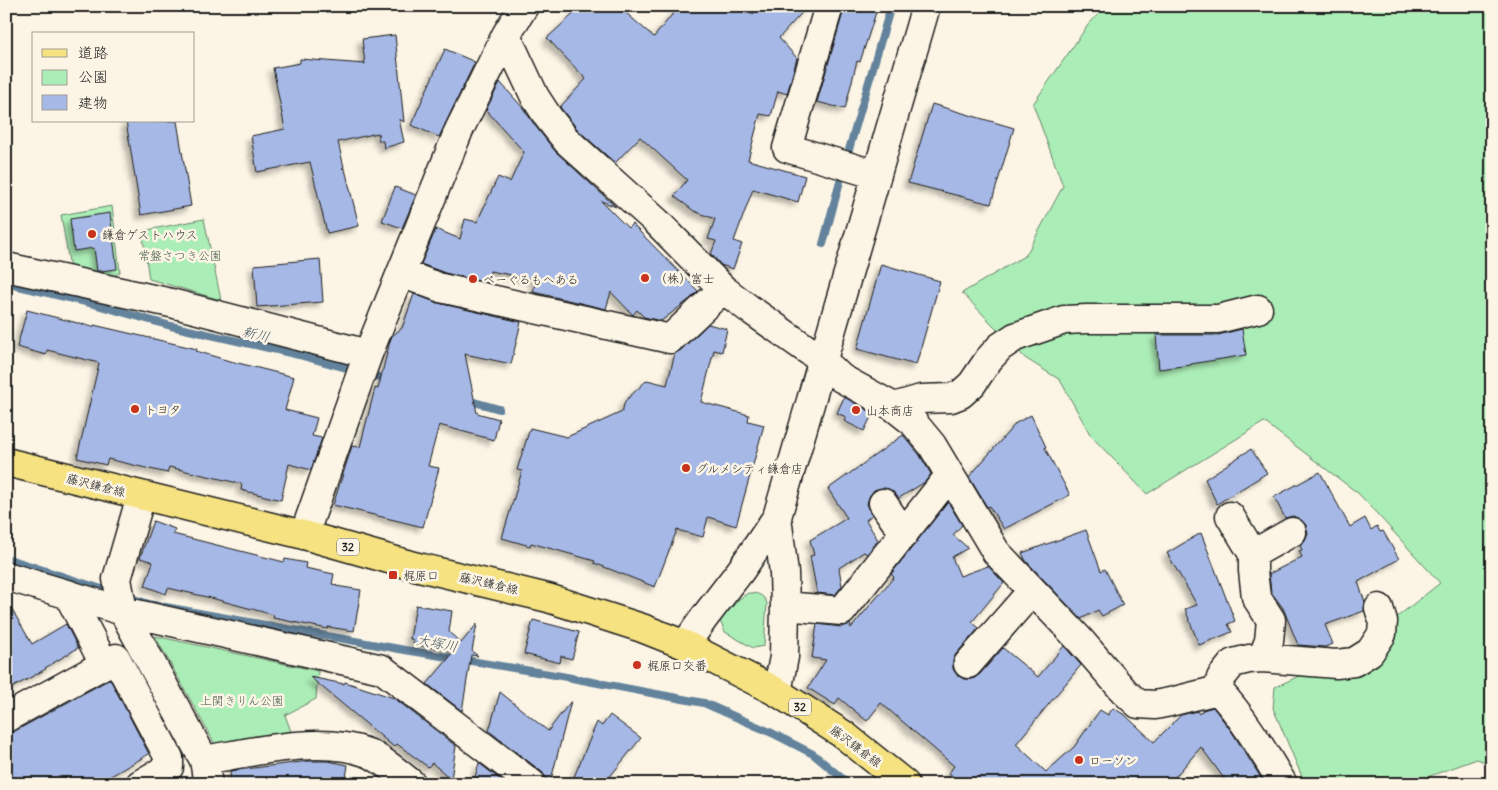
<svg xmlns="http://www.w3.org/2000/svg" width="1498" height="790" font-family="Delius,'Klee One',sans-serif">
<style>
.green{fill:#abedb6;stroke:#648469}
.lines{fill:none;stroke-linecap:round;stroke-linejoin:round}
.stream{stroke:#64839c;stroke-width:8}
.building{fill:#a6b8e6;stroke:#1c1c1c;filter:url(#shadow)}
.minor-casing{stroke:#1c1c1c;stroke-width:31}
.major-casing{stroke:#1c1c1c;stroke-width:31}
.minor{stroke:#fcf5e5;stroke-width:28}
.major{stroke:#f6e281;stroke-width:28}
.poi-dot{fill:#c8321e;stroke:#fcf5e5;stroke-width:2}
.labels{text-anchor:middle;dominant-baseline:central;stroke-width:5;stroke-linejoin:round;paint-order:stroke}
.shield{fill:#fcf5e5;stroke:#5f5d58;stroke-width:1}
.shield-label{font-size:11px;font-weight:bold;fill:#1c1c1c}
.poi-label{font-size:12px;fill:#1c1c1c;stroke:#fcf5e5;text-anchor:start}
.park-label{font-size:12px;fill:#475b4a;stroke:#fcf5e5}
.street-label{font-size:12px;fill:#1c1c1c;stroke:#fcf5e5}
.water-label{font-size:14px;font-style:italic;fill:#465867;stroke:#fcf5e5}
</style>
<defs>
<filter id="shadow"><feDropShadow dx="-4.5" dy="4.5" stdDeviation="2.5" flood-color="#0004"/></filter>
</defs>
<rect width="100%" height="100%" fill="#fcf5e5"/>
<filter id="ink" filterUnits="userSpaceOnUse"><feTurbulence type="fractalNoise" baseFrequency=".02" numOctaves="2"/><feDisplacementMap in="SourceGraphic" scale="10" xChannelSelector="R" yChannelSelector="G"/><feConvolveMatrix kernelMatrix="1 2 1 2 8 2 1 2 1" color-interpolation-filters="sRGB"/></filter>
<g filter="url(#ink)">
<!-- green -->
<path class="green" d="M1106,6H1492V765L1477,759L1408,784H1305L1273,708L1275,687L1355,650L1440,583L1359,494L1264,422L1147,494L1091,436L1060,380L1025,358L962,293L1026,255L1063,186L1033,104L1088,25Z
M112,206L120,272L112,277L70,268L61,215Z
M204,219L221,300L149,279L142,231Z
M748,593C757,593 763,594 767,603L764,646L753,648L725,632L720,621L739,599Z
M155,636L318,671L316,699L285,715L293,737L217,748Z"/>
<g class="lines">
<!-- stream -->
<path class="stream" d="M848,153L891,6
M823,244L842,174
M6,283L90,303L171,326L299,355L390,380
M467,400L499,409
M6,558L114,593
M125,596L149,604L405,650L561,676L704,703L772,733L813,754L849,784"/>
</g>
<!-- building -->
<path class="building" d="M582,6H618L654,37L679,6H743L753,14L760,6H808L779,38L797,58L787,94L778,91L771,116L760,114L748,160L805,176L798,202L753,189L734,241L742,244L733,269L721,265L711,254L716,241L708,239L715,219L694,211L674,196L687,180L640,137L615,163L578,130L560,107L586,79L547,38Z
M845,6H878L860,62L857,61L845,109L817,102Z
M395,35L404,122L399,119L404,142L384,148L383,141H379L378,133L338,142L344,167L342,168L345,169L359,226L327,233L310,162L257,172L251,136L285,129L273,68L300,63V59L365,64L362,39Z
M445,49L475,62L439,137L411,125Z
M500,82L523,108L536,127L555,151L616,207L601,201L628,228L632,224L698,291L690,299L661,321L644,317L637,310L633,315L611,292L606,309L533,292L536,280L490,271L488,283L445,273L421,264L436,229L460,239L465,219L477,222L498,177L510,182L524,152L486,110Z
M932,104L1014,128L991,204L908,183Z
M126,121H177L191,206L141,215Z
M395,187L416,195L402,228L382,221Z
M110,213L117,269L100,271H97L94,248L74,251L70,219Z
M320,259L323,302L257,307L254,265Z
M881,264L940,281L916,365L857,349Z
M414,294L438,303L521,322L511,364L465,354L477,413L499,419L494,440L439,425L428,466L439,468L423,527L333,505L352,446L360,447L375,388L378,389L390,341L392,336L402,328Z
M27,310L93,327L94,325L197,349L196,351L226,360L294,377L285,410L317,418L312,436L322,438L311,470L289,464L281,500L241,490L242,484L169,467L167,473L108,459L106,465L77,458L99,363L47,350L46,355L17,347Z
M708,324L727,329L722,352L714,350L701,402L749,415L748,421L764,425L736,526L708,517L703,537L677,530L655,587L594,563L595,561L531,543L530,546L502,538L522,471L517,470L530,428L567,437L622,412L625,401L647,380L667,385L675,353L681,350Z
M1242,329L1246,355L1191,364V365L1159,369L1156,335H1218Z
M844,397L873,413L864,431L844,421L846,417L837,413Z
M1031,415L1046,447L1045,448L1070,495L1004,529L989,506L987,507L969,477L1016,423Z
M903,435L919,454L931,474L925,482L899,498L889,489L881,488L874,490L869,497L867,504L872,515L866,520L878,540L867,554L864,552L839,568L842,586L835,595L817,593L810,556L814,555L810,540L847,518L828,489Z
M1251,449L1267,473L1217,504L1205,479Z
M1320,472L1350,527L1365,518L1371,530L1377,526L1380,532L1383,531L1399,559L1358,582L1365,602L1364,611L1325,625L1333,644L1325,647L1298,645L1283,608L1271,592L1269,574L1302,557L1299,551L1302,550L1300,545L1305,540L1308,533L1306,525L1300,519L1293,516L1285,518L1274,497Z
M948,502L962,525L953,535L968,548L952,557L960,576L988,566L1004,583L972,622L979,628L956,654L953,660V669L957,675L965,679H973L980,674L1003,648L1038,677L1064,646L1081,665L1016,744L1046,772L1074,747L1100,710L1108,715L1113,708L1125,715L1154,742L1181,715L1197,711L1199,714L1203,710L1213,707L1232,732L1265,784H1228L1201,747L1169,784H962L949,773L954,766L881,703L867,721L839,698L835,705L808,688L826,660L812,658L817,624L841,627L850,624L851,628L894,577L891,574Z
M153,521L175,529L173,534L284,562L285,559L306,563L305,568L334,574L332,584L337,585L336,586L361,590L354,631L328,627V629L273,618L274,615L211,598L168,588L166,594L145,586L153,562L140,558Z
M1086,530L1101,571L1105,569L1123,605L1102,616L1098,610L1081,619L1026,561L1022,553Z
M1201,533L1235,621L1228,624L1232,632L1199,645L1185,609L1197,605L1167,553Z
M6,599L32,644L66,624L78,648L45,668L46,669L6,691Z
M416,605L452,611L449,632L461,643L477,624L472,651L478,656L471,655L462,711L427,684L454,652L413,644L414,640L410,639Z
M533,620L579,632L572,659L561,656L560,663L524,654Z
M310,677L344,684L345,682L394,698L456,746L451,779L432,763L428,767L397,744L394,747Z
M110,679L149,754L97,784H6V736Z
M500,692L548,731L571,701L550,784H547L546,778L542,772L489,731Z
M610,715L641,738L604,784H571L597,722L602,726Z
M309,761H328L348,765L345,784H231L230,771Z
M479,763L506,784H473Z"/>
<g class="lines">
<!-- minor casing -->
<g class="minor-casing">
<path id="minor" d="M829,6L787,148L877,175
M506,35L535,97L548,117L567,141L657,222L723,289L748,308L822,360L841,378L894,407L913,422L932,445L996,552L1079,639L1124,691L1138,704L1155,705L1170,702L1218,690C1244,718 1263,751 1283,784
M6,267L171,303L368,354
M401,273L441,288L670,339L723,289
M894,407L921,399L951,398L961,394L972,384L989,359L1000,347L1015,337L1064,320L1087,319H1218L1258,309
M141,496L117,579L123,611L204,760L208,784
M883,503L904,534
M1230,516L1253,554V571L1256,597L1271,620L1269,641L1262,658
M777,517L784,573L785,606L784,657L777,692
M304,535L368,354L459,130L506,35L524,6
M1253,554L1292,532
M6,576L123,611L382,669L532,784
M68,594L104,664
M785,606L842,611L950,475
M685,645L704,618L741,570L777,517L926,6
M968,664L1032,591
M1218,690L1221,678L1233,663L1249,659L1262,658L1336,664L1354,662L1370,652L1382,634L1383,621L1379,608
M6,718L116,658L169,758V767L140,784
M204,760C253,752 321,735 368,753C379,757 402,776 412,784"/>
</g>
<!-- major casing -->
<g class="major-casing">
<path id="major" d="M6,462L304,535L410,565L548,598L642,628L685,645L777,692L844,735L905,784"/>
</g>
<!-- minor -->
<use href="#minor" class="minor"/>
<!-- major -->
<use href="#major" class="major"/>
</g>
</g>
<!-- markers -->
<g class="poi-dot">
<circle cx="92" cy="234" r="5"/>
<circle cx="645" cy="278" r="5"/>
<circle cx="473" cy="279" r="5"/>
<circle cx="135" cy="409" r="5"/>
<circle cx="856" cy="410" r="5"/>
<circle cx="686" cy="468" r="5"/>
<rect x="388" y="570" width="10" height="10" rx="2.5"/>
<circle cx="637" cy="665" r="5"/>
<circle cx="1079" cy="760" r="5"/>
</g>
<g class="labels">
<!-- shield labels -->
<g class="shield">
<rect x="337" y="538.5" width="22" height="17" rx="4"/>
<rect x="789" y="698.5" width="22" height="17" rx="4"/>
</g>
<g class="shield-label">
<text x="348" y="547">32</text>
<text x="800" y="707">32</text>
</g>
<!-- poi labels -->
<g class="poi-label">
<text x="102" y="234">鎌倉ゲストハウス</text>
<text x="655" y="278">（株）富士</text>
<text x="483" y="279">べーぐるもへある</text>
<text x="145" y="409">トヨタ</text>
<text x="866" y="410">山本商店</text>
<text x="696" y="468">グルメシティ鎌倉店</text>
<text x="403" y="575">梶原口</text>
<text x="647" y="665">梶原口交番</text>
<text x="1089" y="760">ローソン</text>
</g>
<!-- park labels -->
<g class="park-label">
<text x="180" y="255">常盤さつき公園</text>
<text x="242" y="700">上関きりん公園</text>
</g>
<!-- street labels -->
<g class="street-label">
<text transform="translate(96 485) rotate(14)">藤沢鎌倉線</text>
<text transform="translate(489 583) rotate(13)">藤沢鎌倉線</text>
<text transform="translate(856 746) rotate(37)">藤沢鎌倉線</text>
</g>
<!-- water labels -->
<g class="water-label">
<text transform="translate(256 334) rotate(14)">新川</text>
<text transform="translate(437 643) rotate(10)">大塚川</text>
</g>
</g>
<!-- margin -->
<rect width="1498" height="790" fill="none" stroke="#fcf5e5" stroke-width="25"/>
<rect x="12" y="12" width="1473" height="765" fill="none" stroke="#1c1c1c" stroke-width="2" filter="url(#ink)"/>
<!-- legend -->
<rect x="32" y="32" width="162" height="90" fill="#fcf5e5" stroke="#a29e95"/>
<rect x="42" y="49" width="25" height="8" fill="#f6e281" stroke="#a29e95"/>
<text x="78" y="58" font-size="15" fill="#1c1c1c">道路</text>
<rect x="42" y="70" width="25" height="15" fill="#abedb6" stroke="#a29e95"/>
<text x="78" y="82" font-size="15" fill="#1c1c1c">公園</text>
<rect x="42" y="95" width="25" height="15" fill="#a6b8e6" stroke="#a29e95"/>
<text x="78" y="108" font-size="15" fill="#1c1c1c">建物</text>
</svg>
